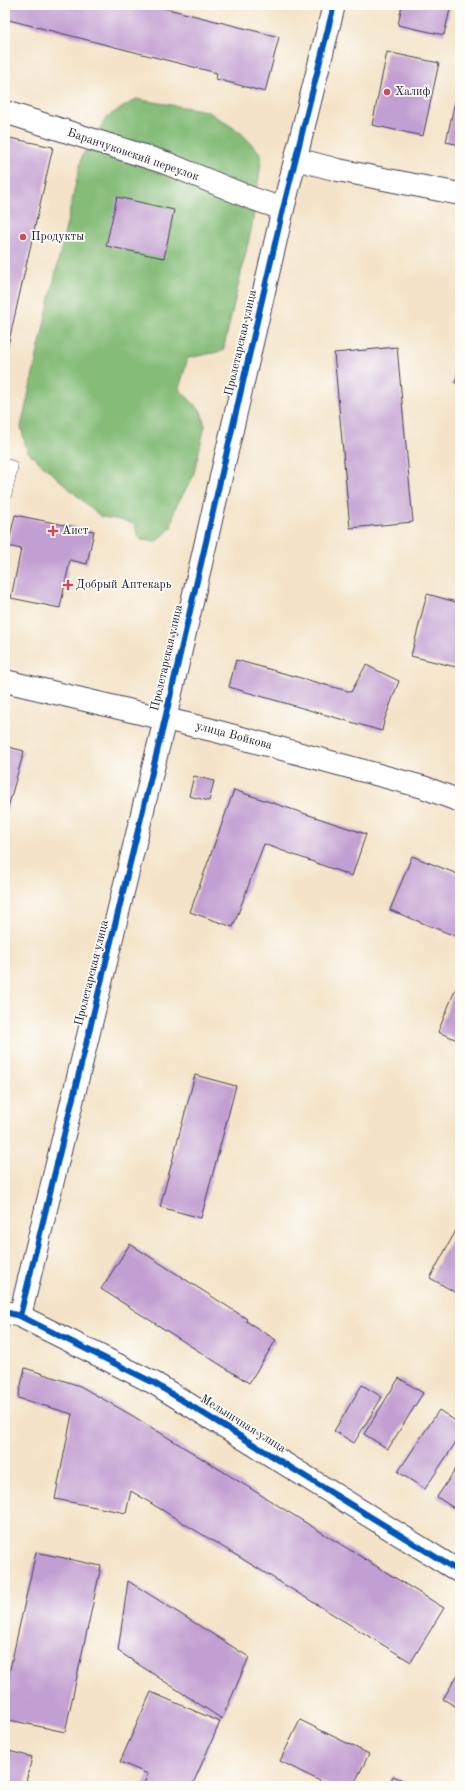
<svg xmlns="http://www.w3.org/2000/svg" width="465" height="1791" font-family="'Old Standard TT',serif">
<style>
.forest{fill:#84bc78;stroke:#536f5a}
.building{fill:#c29fd2}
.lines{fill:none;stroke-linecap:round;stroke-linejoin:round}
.lane-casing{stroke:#423f50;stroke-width:14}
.street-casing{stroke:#423f50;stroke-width:24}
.secondary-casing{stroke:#423f50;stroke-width:24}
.lane{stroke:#fff;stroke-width:13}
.street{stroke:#fff;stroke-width:22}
.secondary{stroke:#fff;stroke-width:22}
.cycleway-casing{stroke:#fdfcf7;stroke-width:8}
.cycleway{stroke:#0057b8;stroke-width:6}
.poi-dot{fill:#d1495b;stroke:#fdfcf7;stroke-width:1.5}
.labels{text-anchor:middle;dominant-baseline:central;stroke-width:3.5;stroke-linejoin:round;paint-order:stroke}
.poi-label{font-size:12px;fill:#22223b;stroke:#fdfcf7;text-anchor:start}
.street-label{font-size:12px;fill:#22223b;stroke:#fdfcf7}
</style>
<rect width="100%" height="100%" fill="#fdfcf7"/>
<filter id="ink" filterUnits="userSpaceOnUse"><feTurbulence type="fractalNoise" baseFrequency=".025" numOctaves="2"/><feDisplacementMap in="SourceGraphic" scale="8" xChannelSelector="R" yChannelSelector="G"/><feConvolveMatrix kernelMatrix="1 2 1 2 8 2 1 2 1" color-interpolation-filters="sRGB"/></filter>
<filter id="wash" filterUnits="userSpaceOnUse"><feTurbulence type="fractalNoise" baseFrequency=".012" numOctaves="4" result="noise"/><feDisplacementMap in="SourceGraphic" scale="16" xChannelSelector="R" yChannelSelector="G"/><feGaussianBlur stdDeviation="0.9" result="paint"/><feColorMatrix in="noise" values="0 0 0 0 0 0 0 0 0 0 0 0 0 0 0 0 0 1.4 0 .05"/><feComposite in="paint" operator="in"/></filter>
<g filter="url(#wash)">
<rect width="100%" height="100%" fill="#f4e3c8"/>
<!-- forest -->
<path class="forest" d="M136,99L207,111L240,132L262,155L252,226L223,351L188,358L179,389L201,411L205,426L193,477L175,508L171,528L156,542L139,539L134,524L122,520L101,517L27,451L21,427L82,156L107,117Z"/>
<g id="blocks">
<!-- building -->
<path class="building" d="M5,5H152L279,37L265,92L216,79L217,73L5,19Z
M402,5H451L444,35L398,25Z
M387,52L439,63L423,136L372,125Z
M455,101L460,102V145L446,142Z
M5,137L53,147L6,354H5Z
M117,197L174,210L164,258L106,246Z
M397,347L413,522L350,528L334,353Z
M459,365H460V384L455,383Z
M15,515L94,531L87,564L70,560L60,608L11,598L21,549L8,546Z
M427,594L460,603V668L411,656Z
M236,660L351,692L366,665L399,681L384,721L382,731L229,687Z
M5,746L24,751L5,818Z
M194,776L214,781L209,801L189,796Z
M234,790L366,834L352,876L264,844L233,927L190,912Z
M412,856L460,875V938L390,910Z
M460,978V1041L438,1032Z
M195,1075L236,1086L201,1218L160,1207Z
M460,1223V1295L430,1278Z
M130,1244L247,1319L246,1321L276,1340L249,1383L101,1289Z
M25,1368L80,1386L133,1416L444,1608L411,1662L131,1491L126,1513L55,1499L72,1414L18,1398Z
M399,1378L423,1393L388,1449L364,1434Z
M362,1385L382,1397L354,1443L334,1431Z
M439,1410L460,1424V1436L425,1489L398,1472Z
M460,1463V1512L437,1497Z
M36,1552L101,1566L65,1732L5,1719V1691Z
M128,1581L249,1657L222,1719L118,1651Z
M460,1671V1709L443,1699Z
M151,1692L220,1722L192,1786H143L148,1774L120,1762Z
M300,1720L369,1754L353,1786H330L280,1761Z
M5,1750L32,1757L25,1786H5Z
M393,1776L417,1786H388Z"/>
</g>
</g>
<g filter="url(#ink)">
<use href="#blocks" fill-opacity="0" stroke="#423f50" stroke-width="1"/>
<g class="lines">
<!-- lane casing -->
<g class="lane-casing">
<path id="lane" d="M5,466L11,467L5,494"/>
</g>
<!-- street casing -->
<g class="street-casing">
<path id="street" d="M5,112L166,163L251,198L283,209
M296,159L338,170L460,194
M5,1312L20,1316L154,1383L460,1572
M20,1316L165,719L283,209L334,5"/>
</g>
<!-- secondary casing -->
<g class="secondary-casing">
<path id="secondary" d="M5,681L212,730L423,787L460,801"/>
</g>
<!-- lane -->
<use href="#lane" class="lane"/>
<!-- street -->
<use href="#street" class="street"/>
<!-- secondary -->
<use href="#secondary" class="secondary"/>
<!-- cycleway casing -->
<g class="cycleway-casing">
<path id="cycleway" d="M5,1312L20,1316L154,1383L460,1572
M20,1316L165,719L283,209L334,5"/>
</g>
<!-- cycleway -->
<use href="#cycleway" class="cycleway"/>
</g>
</g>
<!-- markers -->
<g class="poi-dot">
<circle cx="387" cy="92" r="4"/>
<circle cx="23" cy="237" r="4"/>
<path d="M51 525h4v4h4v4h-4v4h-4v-4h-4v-4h4z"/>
<path d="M66 579h4v4h4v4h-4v4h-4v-4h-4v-4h4z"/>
</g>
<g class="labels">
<!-- poi labels -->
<g class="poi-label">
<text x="395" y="92">Халиф</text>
<text x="31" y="237">Продукты</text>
<text x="62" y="531">Аист</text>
<text x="76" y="585">Добрый Аптекарь</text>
</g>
<!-- street labels -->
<g class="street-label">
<text transform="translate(133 155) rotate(19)">Баранчуковский переулок</text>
<text transform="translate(241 343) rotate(-77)">Пролетарская улица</text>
<text transform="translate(167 658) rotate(-77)">Пролетарская улица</text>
<text transform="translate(234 736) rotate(15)">улица Войкова</text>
<text transform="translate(92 973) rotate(-76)">Пролетарская улица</text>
<text transform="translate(243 1424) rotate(32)">Мельничная улица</text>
</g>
</g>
<!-- margin -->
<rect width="465" height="1791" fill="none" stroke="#fdfcf7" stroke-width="20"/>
</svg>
